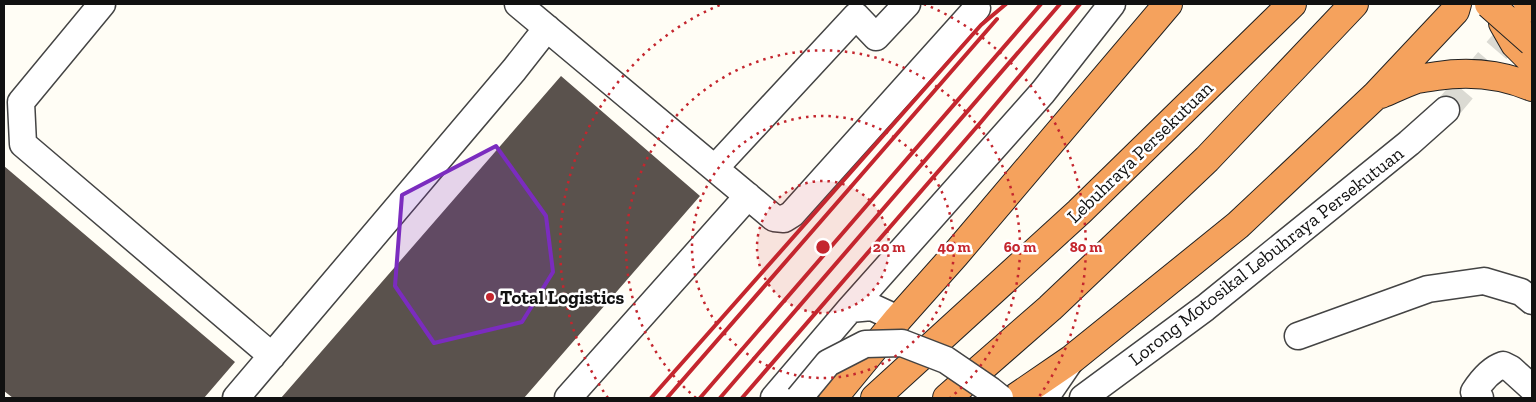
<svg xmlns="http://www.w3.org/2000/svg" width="1536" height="402" font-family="'Zilla Slab',serif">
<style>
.building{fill:#5a524d}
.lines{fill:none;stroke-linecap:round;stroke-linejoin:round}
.minor-tunnel{stroke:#dbdad3;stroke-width:26;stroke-dasharray:26 13;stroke-linecap:butt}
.minor-casing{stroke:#444;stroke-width:29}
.highway-casing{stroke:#222;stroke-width:30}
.minor{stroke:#fff;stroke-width:26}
.highway{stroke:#f5a25d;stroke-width:28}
.rail{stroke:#c4262e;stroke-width:4}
.minor-bridge-casing{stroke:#444;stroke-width:29;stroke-linecap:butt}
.highway-bridge-casing{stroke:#222;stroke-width:30;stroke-linecap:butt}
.minor-bridge{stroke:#fff;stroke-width:26}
.highway-bridge{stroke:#f5a25d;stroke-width:28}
.marked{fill:#7b2cbf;fill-opacity:0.2;stroke:#7b2cbf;stroke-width:4;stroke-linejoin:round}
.ring{fill:none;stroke:#c4262e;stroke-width:2.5;stroke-dasharray:2.5 5}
.poi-dot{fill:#c4262e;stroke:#fff;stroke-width:2}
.labels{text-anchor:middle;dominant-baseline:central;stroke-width:5;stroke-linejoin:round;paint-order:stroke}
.street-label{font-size:19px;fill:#111;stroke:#fff}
.poi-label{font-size:19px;font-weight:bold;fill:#111;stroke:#fff;text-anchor:start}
.centre{fill:#c4262e;stroke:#fff;stroke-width:2.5}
.ring-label{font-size:15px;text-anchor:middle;font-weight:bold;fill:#c4262e;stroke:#fff;stroke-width:5;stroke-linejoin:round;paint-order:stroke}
</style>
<rect width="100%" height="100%" fill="#fffdf5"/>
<!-- building -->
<path class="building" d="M561,76L700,196L524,398H281Z
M4,166L235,362L204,398H13L4,391Z"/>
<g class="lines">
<!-- minor-tunnel -->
<path class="minor-tunnel" d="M1446,110L1524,18"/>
<!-- minor casing -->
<g class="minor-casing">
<path id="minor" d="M102,4L21,102L23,144L272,356
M518,4L774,218L784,219L792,214L977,8
M715,168L856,16L876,37L907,4
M850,309L872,307L898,319
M1298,336L1428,289L1484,281L1521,292L1532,301
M236,398L514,70L547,28
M568,398L748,196
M774,398L850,309L1043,92L1112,4
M1045,398L1071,360
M1083,398L1205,308L1409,143L1446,110
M1480,398L1474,392C1481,381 1491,369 1503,365L1511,369L1532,388"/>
</g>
<!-- highway casing -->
<g class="highway-casing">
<path id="highway" d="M1503,23L1515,44L1532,61
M1381,94C1393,89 1405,83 1417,79C1423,78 1430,77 1437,76C1469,71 1501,74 1532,87
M833,398L898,319L955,255L1168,4
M875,398L1079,212L1292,4
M947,398L1050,308L1207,159L1354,4
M1015,398L1072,359L1238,225L1375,96L1455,11L1457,4"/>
</g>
<!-- minor -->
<use href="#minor" class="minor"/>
<!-- highway -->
<use href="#highway" class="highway"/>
<!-- rail -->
<path class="rail" d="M651,398L981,25L1006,4
M667,398L997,19
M700,398L1041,4
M720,398L1060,4
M742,398L981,122L1080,4"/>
<!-- minor-bridge casing -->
<g class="minor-bridge-casing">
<path id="minor-bridge" d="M799,398L828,363L865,344L902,343L946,360L990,390L1000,398"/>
</g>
<!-- highway-bridge casing -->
<g class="highway-bridge-casing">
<path id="highway-bridge" d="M1489,4L1532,42
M1528,4L1532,8"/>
</g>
<!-- minor-bridge -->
<use href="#minor-bridge" class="minor-bridge"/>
<!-- highway-bridge -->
<use href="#highway-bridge" class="highway-bridge"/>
</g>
<!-- marked area -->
<path class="marked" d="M496,146L546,216L553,272L522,322L434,343L395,286L402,195Z"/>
<!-- distance rings -->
<circle cx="823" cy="247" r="66" fill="#c4262e" fill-opacity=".12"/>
<g class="ring">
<circle cx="823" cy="247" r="66"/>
<circle cx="823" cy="247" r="131"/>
<path d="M696 398A197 197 0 1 1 950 398"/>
<path d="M608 398A263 263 0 0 1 722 4M924 4A263 263 0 0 1 1038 398"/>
</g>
<!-- markers -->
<circle class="poi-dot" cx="490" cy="297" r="5"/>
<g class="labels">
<!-- street labels -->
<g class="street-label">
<text transform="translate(1140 152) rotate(-44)">Lebuhraya Persekutuan</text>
<text transform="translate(1266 256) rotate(-38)">Lorong Motosikal Lebuhraya Persekutuan</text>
</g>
<!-- poi labels -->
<g class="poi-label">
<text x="500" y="297">Total Logistics</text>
</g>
</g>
<circle cx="823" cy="247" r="8" class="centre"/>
<g class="ring-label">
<text x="889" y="252">20 m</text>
<text x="954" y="252">40 m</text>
<text x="1020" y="252">60 m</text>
<text x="1086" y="252">80 m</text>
</g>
<!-- border -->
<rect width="1536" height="402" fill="none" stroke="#111111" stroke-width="10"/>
</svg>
